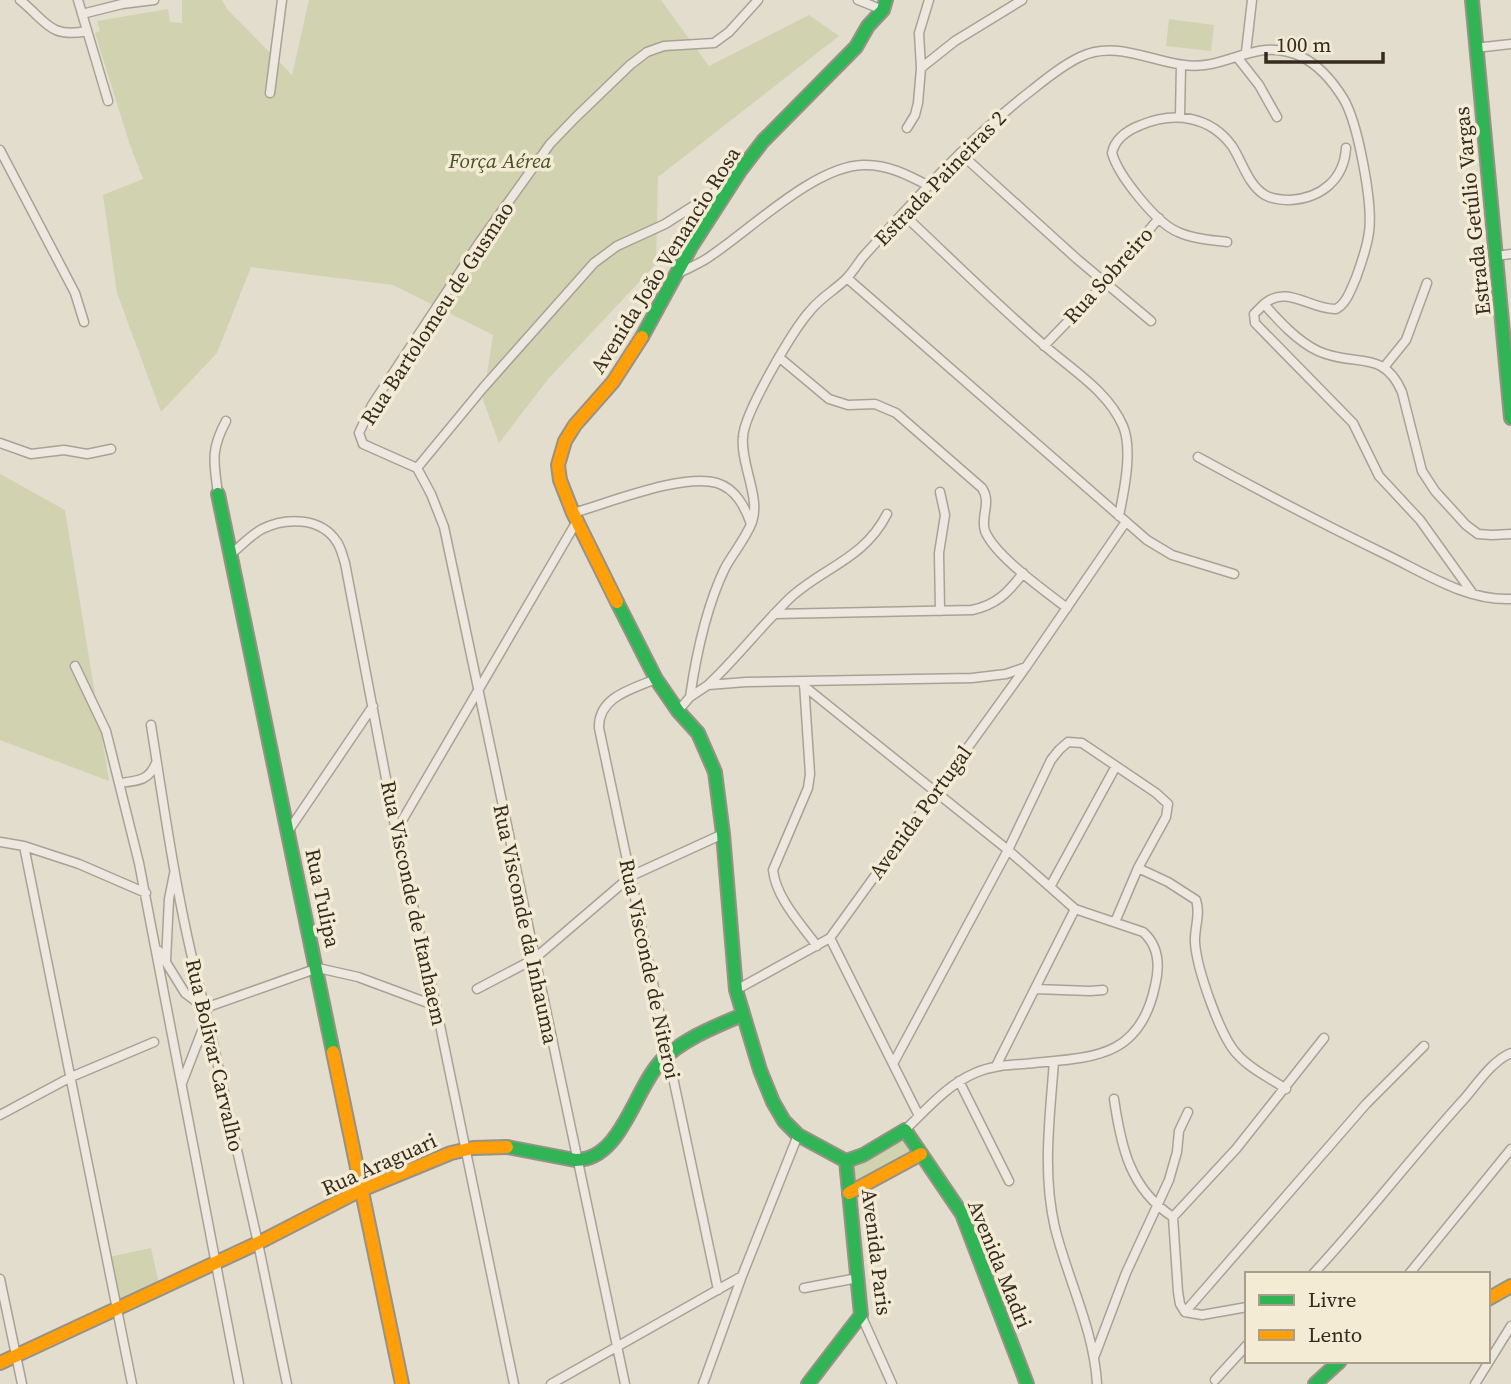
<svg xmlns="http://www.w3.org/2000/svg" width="1511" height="1384" font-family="'Source Serif 4',serif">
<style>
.green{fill:#d1d2b0}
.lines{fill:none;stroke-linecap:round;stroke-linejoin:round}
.street-casing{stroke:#a8a296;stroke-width:11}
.fast-casing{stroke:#989286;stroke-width:16}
.slow-casing{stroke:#989286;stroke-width:16}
.street{stroke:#ece8df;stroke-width:8}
.fast{stroke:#30b455;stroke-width:12}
.slow{stroke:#ff9f0a;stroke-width:12}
.labels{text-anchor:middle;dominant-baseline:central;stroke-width:7;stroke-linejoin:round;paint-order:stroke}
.park-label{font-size:21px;font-style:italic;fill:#455127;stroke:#f3ebd4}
.street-label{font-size:21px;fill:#362b1f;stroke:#f3ebd4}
</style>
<rect width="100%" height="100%" fill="#e3ddcd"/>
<!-- green -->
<path class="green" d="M182,0H222L227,9L292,75L309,0H661L709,66L809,15L839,36L658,177L656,264L549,378L499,443L483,400L493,335L393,285L251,267L217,353L161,412L117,293L103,195L143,179L130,145L95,33L100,31L97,21L168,9L170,22L182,23Z
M1169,19L1214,25L1211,51L1166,46Z
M0,474L65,510L109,781L0,740Z
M903,1139L911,1155L853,1186L851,1163Z
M151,1248L159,1284L119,1303L109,1257Z"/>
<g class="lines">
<!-- street casing -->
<g class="street-casing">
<path id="street" d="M20,0C46,21 50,39 87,31
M78,0L108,101
M858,0L883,10
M82,14L122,4L154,0
M1475,48L1511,44
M1246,52L1252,0
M1237,57L1259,85L1277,117
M921,68L955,41L1022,0
M270,93L282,0
M1180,116L1181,65
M907,128L915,115L918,103L921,68L919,33L929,0
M0,150L75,293L84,322
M960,153L1077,259L1151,321
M903,214C950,258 996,304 1045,346C1072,370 1108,391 1123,426C1133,450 1124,491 1119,516
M1227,242C1211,240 1193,239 1178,232C1156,223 1118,175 1112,153C1115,138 1128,130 1141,125C1174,111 1210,116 1232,146C1242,161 1248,185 1265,195C1272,199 1282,200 1290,200C1322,198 1344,179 1346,148
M1496,256L1511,254
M679,273C690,267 702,263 712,255C751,229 815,166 863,165C887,164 908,175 929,186
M847,278L1147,540L1172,555L1234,574
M1264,304L1254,314L1255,323L1353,423L1379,476L1420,520L1473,594
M1044,346L1105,283L1159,218
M780,358L829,399L848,405L875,404L896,413L982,488C992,503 980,516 985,531C995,556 1045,591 1067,608
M1385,366L1406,340L1427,283
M0,443L31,454L64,450L87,454L111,449
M1198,457C1260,491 1323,524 1387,555C1426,574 1467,601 1511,599
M417,468L483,388L594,263L617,246L665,224L728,184
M940,492L945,515L939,553L940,611
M218,494C214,462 210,451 226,421
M573,513C609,503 682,473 717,483C736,489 745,507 751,524
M232,553C241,546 251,535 262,529C286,517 321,517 337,542C341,548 343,557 345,563L396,831L436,1006L514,1384
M774,614L972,610C996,605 1008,593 1023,573
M75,666L106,731L139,863L239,1384
M656,679C632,689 598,697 599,728L718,1290
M804,683L810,774L808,788L773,870C776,898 801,924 817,946
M708,685C737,658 761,626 790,598C824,567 864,559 887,514
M804,686L1008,850L1075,909L1143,932C1159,946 1160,966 1155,986C1139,1062 1088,1057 1023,1064C1007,1065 991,1066 975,1073C947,1085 927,1109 905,1130
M690,697C696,656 707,605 725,568C733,553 746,538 752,522C761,498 740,463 743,437C744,413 793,330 810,311C820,298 835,290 846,279C852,273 857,265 862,258C916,199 968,139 1032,90C1047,78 1063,65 1080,57C1114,40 1150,61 1184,65C1229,71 1255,35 1302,57C1318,65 1333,82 1343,98C1358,122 1373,204 1369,232C1367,248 1361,264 1356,278C1351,289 1347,303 1336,309C1311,310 1287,284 1264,304C1279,321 1297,341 1318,351C1355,368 1383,348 1402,392L1422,471L1435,491L1466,525L1478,534L1492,535L1511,534
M678,711L690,697L708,685L746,682L972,678L1006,674L1026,667
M151,725C166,820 179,916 205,1008L258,1243L287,1384
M119,783C137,781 149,781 156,763
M289,830L373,706
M396,831L577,521
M0,842L24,846L79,864L146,893
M24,846L132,1384
M1138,868L1168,882L1196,900C1201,915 1194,928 1195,943C1197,969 1220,1036 1237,1054C1250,1069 1270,1078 1286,1089
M1050,887L1116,766
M830,938L919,1116
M159,951L185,993L205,1008L318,968L358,977L436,1006
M166,961L169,899L174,874
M477,989L534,959L631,876L723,834
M1035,989L1090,991L1103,990
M736,990L830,938L1026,667L1125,523
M1054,1061C1050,1116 1042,1173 1055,1228C1068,1280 1094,1330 1097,1384
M894,1062L1008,850L1051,760L1059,750L1068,742L1082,743L1156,793L1168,804L1166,817L1138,868L1115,922
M996,1066L1075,909
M959,1081L1009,1181
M182,1083L207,1018
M1114,1099C1121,1147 1130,1189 1173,1217
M0,1115L71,1077L154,1042
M1173,1217L1236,1149L1324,1038
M1173,1217L1178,1292L1180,1304L1185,1312L1202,1315L1247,1307
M1313,1274C1366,1217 1413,1155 1465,1098C1478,1083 1492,1061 1511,1053
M1409,1274L1511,1149
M0,1279L22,1384
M804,1288L858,1278
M1185,1312L1366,1104L1424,1046
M861,1315L892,1384
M1095,1355L1126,1273L1169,1180L1177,1152L1179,1131L1188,1112
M1215,1380L1247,1345
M551,1384L742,1276
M625,1384L444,527L431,494L417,468L363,444L359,433L372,405L479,243L550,144L575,118L630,65L647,52L664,46L714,43L729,32L758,0
M703,1384L742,1276L798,1135
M1475,1384L1511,1326"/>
</g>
<!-- fast casing -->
<g class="fast-casing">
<path id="fast" d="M1472,0L1511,418
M642,337L691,247L740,171L763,141L856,47L868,26L883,10L886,0
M218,494L333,1052
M617,602L656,679L678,711L698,733L715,772L723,834L736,990L760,1070L773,1102L784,1121L798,1135L846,1161
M507,1147L575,1160C621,1161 634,1090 661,1061C683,1039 714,1027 742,1015
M846,1161L863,1155L905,1130L962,1214L1027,1384
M808,1384L861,1315L846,1161
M1315,1384L1340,1361"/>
</g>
<!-- slow casing -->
<g class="slow-casing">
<path id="slow" d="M617,602L573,513L560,480L558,465L565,441L575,425L613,382L642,337
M333,1052L402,1384
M849,1193L921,1154
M1488,1299L1511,1286
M0,1363L258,1243L361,1190L451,1153L473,1148L507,1147"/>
</g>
<!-- street -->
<use href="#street" class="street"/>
<!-- fast -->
<use href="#fast" class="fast"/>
<!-- slow -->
<use href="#slow" class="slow"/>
</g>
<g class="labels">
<!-- park labels -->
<g class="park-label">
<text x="500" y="160">Força Aérea</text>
</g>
<!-- street labels -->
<g class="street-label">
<text transform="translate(940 178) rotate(-46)">Estrada Paineiras 2</text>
<text transform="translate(1472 211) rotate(-96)">Estrada Getúlio Vargas</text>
<text transform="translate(665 260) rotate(-58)">Avenida João Venancio Rosa</text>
<text transform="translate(1108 275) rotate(-48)">Rua Sobreiro</text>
<text transform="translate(437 313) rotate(-57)">Rua Bartolomeu de Gusmao</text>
<text transform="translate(920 812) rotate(-54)">Avenida Portugal</text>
<text transform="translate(323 898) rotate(78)">Rua Tulipa</text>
<text transform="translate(414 903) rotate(78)">Rua Visconde de Itanhaem</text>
<text transform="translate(526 924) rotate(78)">Rua Visconde da Inhauma</text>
<text transform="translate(650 969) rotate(78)">Rua Visconde de Niteroi</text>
<text transform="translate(215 1055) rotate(77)">Rua Bolivar Carvalho</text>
<text transform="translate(379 1164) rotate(-24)">Rua Araguari</text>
<text transform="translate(877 1252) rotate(83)">Avenida Paris</text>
<text transform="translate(1000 1264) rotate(68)">Avenida Madri</text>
</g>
</g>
<!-- legend -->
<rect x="1245" y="1272" width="245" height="91" fill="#f3ebd4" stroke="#a79e8c" stroke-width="2"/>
<rect x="1259" y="1295" width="35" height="10" fill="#30b455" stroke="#a79e8c" stroke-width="2"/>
<text x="1308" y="1307" font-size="21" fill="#362b1f">Livre</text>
<rect x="1259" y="1330" width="35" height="10" fill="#ff9f0a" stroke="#a79e8c" stroke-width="2"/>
<text x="1308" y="1342" font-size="21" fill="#362b1f">Lento</text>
<!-- scale -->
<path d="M1266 52v10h117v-10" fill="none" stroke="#362b1f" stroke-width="3.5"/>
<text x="1276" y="52" font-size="21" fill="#362b1f" stroke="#f3ebd4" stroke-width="5" paint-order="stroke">100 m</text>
</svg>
